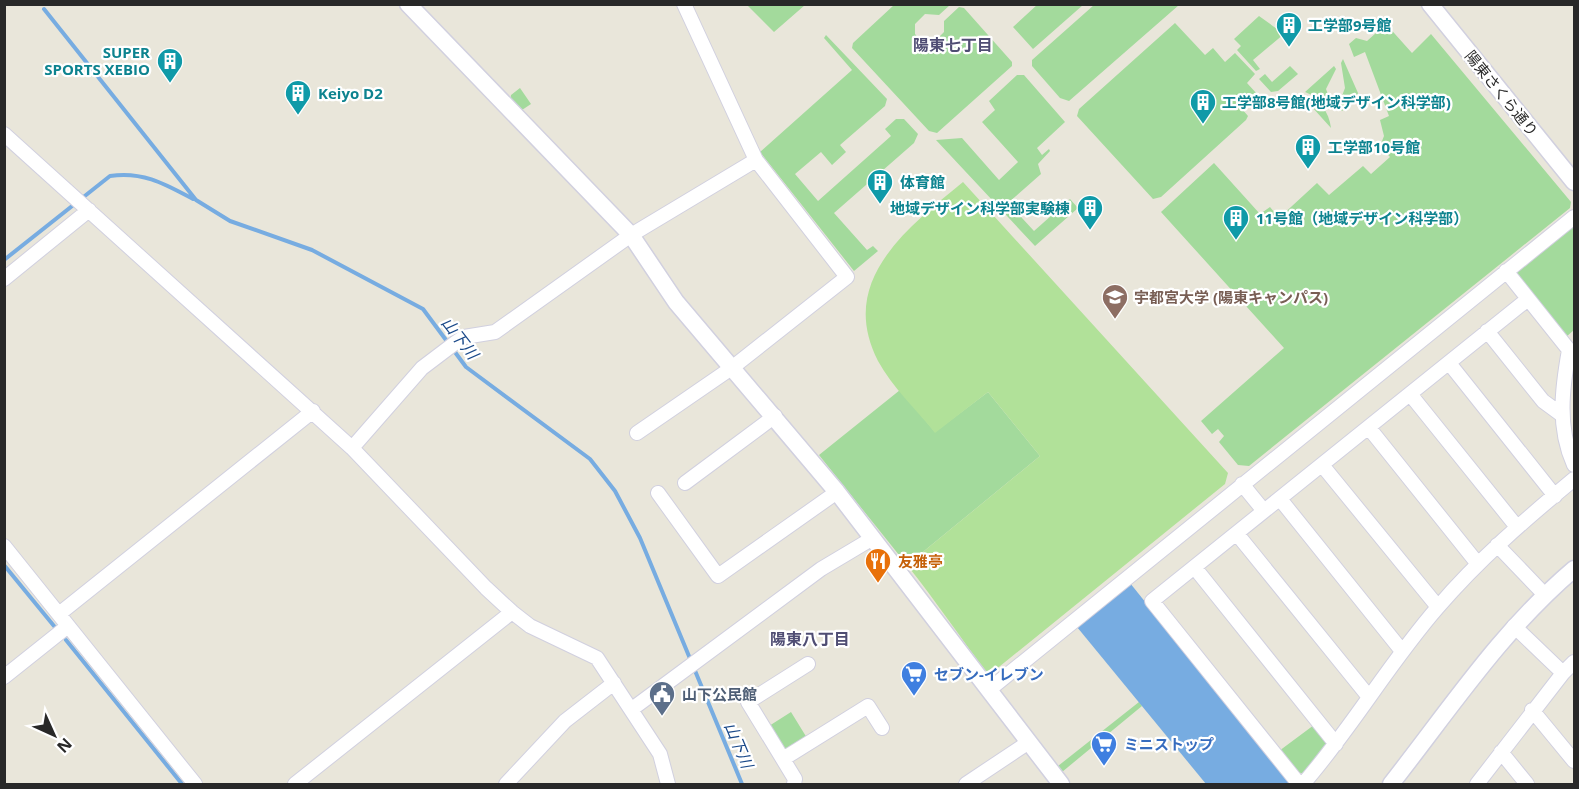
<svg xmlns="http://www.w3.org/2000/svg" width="1579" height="789" font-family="'Open Sans','Noto Sans JP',sans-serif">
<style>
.green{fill:#a3da9c}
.pitch{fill:#b1e199}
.water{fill:#77ace1}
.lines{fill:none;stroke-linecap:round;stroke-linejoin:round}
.stream{stroke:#77ace1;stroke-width:4}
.minor-casing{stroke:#d1d0df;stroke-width:16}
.tertiary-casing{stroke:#d1d0df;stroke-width:19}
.minor{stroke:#fff;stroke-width:14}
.tertiary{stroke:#fff;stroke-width:16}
.labels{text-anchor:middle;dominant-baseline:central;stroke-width:4.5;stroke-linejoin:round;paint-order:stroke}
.culture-label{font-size:15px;font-weight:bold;fill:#0d838f;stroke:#fff;text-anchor:start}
.street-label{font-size:15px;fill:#282828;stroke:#fff}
.education-label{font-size:15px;font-weight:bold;fill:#785e54;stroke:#fff;text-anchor:start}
.food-label{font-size:15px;font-weight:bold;fill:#c56008;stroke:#fff;text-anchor:start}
.shop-label{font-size:15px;font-weight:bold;fill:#366cbe;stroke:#fff;text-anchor:start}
.service-label{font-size:15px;font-weight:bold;fill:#4e5e75;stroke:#fff;text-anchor:start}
.neighbourhood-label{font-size:16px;font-weight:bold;fill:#4f4d73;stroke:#fff}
.water-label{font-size:16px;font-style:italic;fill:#1a4989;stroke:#fff}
</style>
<rect width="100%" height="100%" fill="#e9e6da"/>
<!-- green -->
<path class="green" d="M1038,4L1083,5L1033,49L1013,27Z
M747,5H805L774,32Z
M894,5H950L939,15L925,14L915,24V34L921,41L933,43L944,32V21L959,7L964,8L1012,62V66L937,133L929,131L852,48L853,43Z
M1094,5H1179L1069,101L1060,98L1032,66V60Z
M1259,16L1284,34L1253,60L1260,69L1256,71L1237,50L1241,46L1234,39Z
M1175,23L1205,55L1213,48L1225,62L1235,53L1255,74L1247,83L1258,95L1242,109L1248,116L1246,120L1161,197L1153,199L1077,116L1079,109Z
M1386,24L1412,53L1431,34L1571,202L1570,208L1249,466L1238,465L1219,442L1224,436L1218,429L1212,434L1201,421L1284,348L1161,212L1214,163L1260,214L1270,207L1279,218L1317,183L1329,195L1363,166L1371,174L1390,157L1380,146L1384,136L1380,120L1389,116L1365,52L1354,57L1349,44L1356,38L1367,41Z
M826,35L887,99L885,106L840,145L846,152L832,165L821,152L795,174L818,201L891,136L885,129L896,119H904L918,134L914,143L834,213L867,250L873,246L878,251L854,271L760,152L852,70L824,38Z
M1343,59L1358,93L1356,99L1342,111L1338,106L1345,88L1341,63Z
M1290,66L1298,74L1278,91L1271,92L1259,79L1265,74L1272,82Z
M1334,66L1336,69L1326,89L1332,105L1330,107L1323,100L1305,92Z
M1017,75H1024L1065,122L1037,148L1042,155L1049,149L1050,151L1038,164L1041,174L1008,203L1034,231L1070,199L1078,208L1035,246L936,140L962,138L999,180L1018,162L982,122L995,110L989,101Z
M520,88L531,104L519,112L510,104L511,95Z
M1303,97C1320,100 1329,111 1331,128Z
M1574,225V330L1566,337L1517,277V271Z
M900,390L935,432L988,392L1040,456L907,565L819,455Z
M1139,702L1142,706L1062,772L1058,766Z
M791,712L807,738L790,749L782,747L769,726Z
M1314,725L1327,741V749L1305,774L1297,772L1279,751Z"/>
<!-- pitch -->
<path class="pitch" d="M963,182L1228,473L1225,484L989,675C961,639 936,601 907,565L1040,456L988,392L935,433C917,410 892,387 878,361C837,281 907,228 963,182Z"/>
<!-- water -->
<path class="water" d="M1130,583L1291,784H1206L1077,627Z"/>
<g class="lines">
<!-- stream -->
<path class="stream" d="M44,9L196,200L230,221L312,250L423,309L466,367L590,459L615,491L640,538L742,784
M4,260L110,176C143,171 165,184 193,199
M4,565L54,626
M66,640L182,784"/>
<!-- minor casing -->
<g class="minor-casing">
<path id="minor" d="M4,134L352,448L486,588L512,612L530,626L597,658L660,754L668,784
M1506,271L1569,350C1562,389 1557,427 1574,465
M4,279L89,210
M1487,331L1543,401L1562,415
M1449,363L1555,496
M1410,394L1517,527
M1369,428L1478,564
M637,433L733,367L847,277L756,160L684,4
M352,448L422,368L455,343L464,337L495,332L631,235L756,160
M1322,465L1438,607
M685,483L775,416
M1242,484L1264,511
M658,493L718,576L837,492
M1280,499L1402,651
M1237,534L1369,697
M1497,545L1545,595
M4,546L195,784
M1195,568L1336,744
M59,614L313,411
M1563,673L1574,662
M4,677L68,626
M990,689L1574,217
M632,709L821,569L873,538
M1532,710L1574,761
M1501,752L1527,784
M783,759L868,706L882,728
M295,784L512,612
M506,784L565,721L614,683
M794,784L795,779L748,702L808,664
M966,784L1029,742
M1299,784L1152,601L1528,299
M1303,784C1352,728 1389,663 1438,607C1479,559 1526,519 1574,479
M1477,784L1563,673L1514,626"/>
</g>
<!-- tertiary casing -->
<g class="tertiary-casing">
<path id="tertiary" d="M408,4L631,235L676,302L837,492L1061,784
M1430,4L1574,182
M1391,784C1450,709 1501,631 1574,569"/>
</g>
<!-- minor -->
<use href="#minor" class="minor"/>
<!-- tertiary -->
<use href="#tertiary" class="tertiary"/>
</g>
<!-- icons -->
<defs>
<g id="building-pin" transform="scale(1.35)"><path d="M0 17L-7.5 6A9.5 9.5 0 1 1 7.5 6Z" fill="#0f9aa8" stroke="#fff"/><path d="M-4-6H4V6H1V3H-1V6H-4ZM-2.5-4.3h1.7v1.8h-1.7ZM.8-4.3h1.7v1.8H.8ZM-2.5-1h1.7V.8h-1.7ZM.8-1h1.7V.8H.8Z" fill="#fff"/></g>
<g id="university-pin" transform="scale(1.35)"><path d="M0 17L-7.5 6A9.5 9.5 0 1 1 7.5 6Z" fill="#8d6e63" stroke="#fff"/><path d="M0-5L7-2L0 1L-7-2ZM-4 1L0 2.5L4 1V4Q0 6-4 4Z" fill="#fff"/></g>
<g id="restaurant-pin" transform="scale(1.35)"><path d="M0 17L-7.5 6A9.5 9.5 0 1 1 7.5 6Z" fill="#e8710a" stroke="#fff"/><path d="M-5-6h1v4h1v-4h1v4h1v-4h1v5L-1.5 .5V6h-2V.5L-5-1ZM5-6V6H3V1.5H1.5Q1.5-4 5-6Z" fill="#fff"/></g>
<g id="supermarket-pin" transform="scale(1.35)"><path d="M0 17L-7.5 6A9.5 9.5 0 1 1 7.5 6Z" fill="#3f7fe0" stroke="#fff"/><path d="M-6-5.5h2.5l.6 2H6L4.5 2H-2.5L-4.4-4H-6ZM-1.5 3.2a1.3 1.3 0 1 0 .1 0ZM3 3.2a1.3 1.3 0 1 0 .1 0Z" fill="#fff"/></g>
<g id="civic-pin" transform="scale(1.35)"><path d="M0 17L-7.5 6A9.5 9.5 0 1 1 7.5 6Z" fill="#5c6f8a" stroke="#fff"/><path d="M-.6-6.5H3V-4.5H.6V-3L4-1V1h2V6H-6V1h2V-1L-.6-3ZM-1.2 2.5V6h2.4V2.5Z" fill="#fff"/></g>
</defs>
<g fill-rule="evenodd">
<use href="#building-pin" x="1289" y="25"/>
<use href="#building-pin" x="170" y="61"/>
<use href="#building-pin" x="298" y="93"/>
<use href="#building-pin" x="1203" y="102"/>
<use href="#building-pin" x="1308" y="147"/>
<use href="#building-pin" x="880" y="182"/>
<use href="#building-pin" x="1090" y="208"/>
<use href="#building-pin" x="1236" y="218"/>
<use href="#university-pin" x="1115" y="297"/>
<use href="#restaurant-pin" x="878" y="561"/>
<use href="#supermarket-pin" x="914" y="674"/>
<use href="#civic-pin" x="662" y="694"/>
<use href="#supermarket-pin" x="1104" y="744"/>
</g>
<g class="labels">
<!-- culture labels -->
<g class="culture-label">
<text x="1308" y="25">工学部9号館</text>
<text x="150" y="52" text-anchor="end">SUPER<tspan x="150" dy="17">SPORTS XEBIO</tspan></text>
<text x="318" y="93">Keiyo D2</text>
<text x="1222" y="102">工学部8号館(地域デザイン科学部)</text>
<text x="1328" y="147">工学部10号館</text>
<text x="900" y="182">体育館</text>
<text x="1070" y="208" text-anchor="end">地域デザイン科学部実験棟</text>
<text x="1256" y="218">11号館（地域デザイン科学部）</text>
</g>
<!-- street labels -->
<g class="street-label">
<text transform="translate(1502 93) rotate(51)">陽東さくら通り</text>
</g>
<!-- education labels -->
<g class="education-label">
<text x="1134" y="297">宇都宮大学 (陽東キャンパス)</text>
</g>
<!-- food labels -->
<g class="food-label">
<text x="898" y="561">友雅亭</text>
</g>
<!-- shop labels -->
<g class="shop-label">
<text x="934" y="674">セブン-イレブン</text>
<text x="1124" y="744">ミニストップ</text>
</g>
<!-- service labels -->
<g class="service-label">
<text x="682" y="694">山下公民館</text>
</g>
<!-- neighbourhood labels -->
<g class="neighbourhood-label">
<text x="953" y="45">陽東七丁目</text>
<text x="810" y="639">陽東八丁目</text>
</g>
<!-- water labels -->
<g class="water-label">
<text transform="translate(460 338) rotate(52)">山下川</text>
<text transform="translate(739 745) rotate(67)">山下川</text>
</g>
</g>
<!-- border -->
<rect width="1579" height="789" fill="none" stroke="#282828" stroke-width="12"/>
<!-- north arrow -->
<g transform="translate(54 735) rotate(135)" stroke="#ffffff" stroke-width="4.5" paint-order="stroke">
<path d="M0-4.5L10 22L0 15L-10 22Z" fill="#282828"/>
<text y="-9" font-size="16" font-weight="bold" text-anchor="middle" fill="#282828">N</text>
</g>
</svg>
